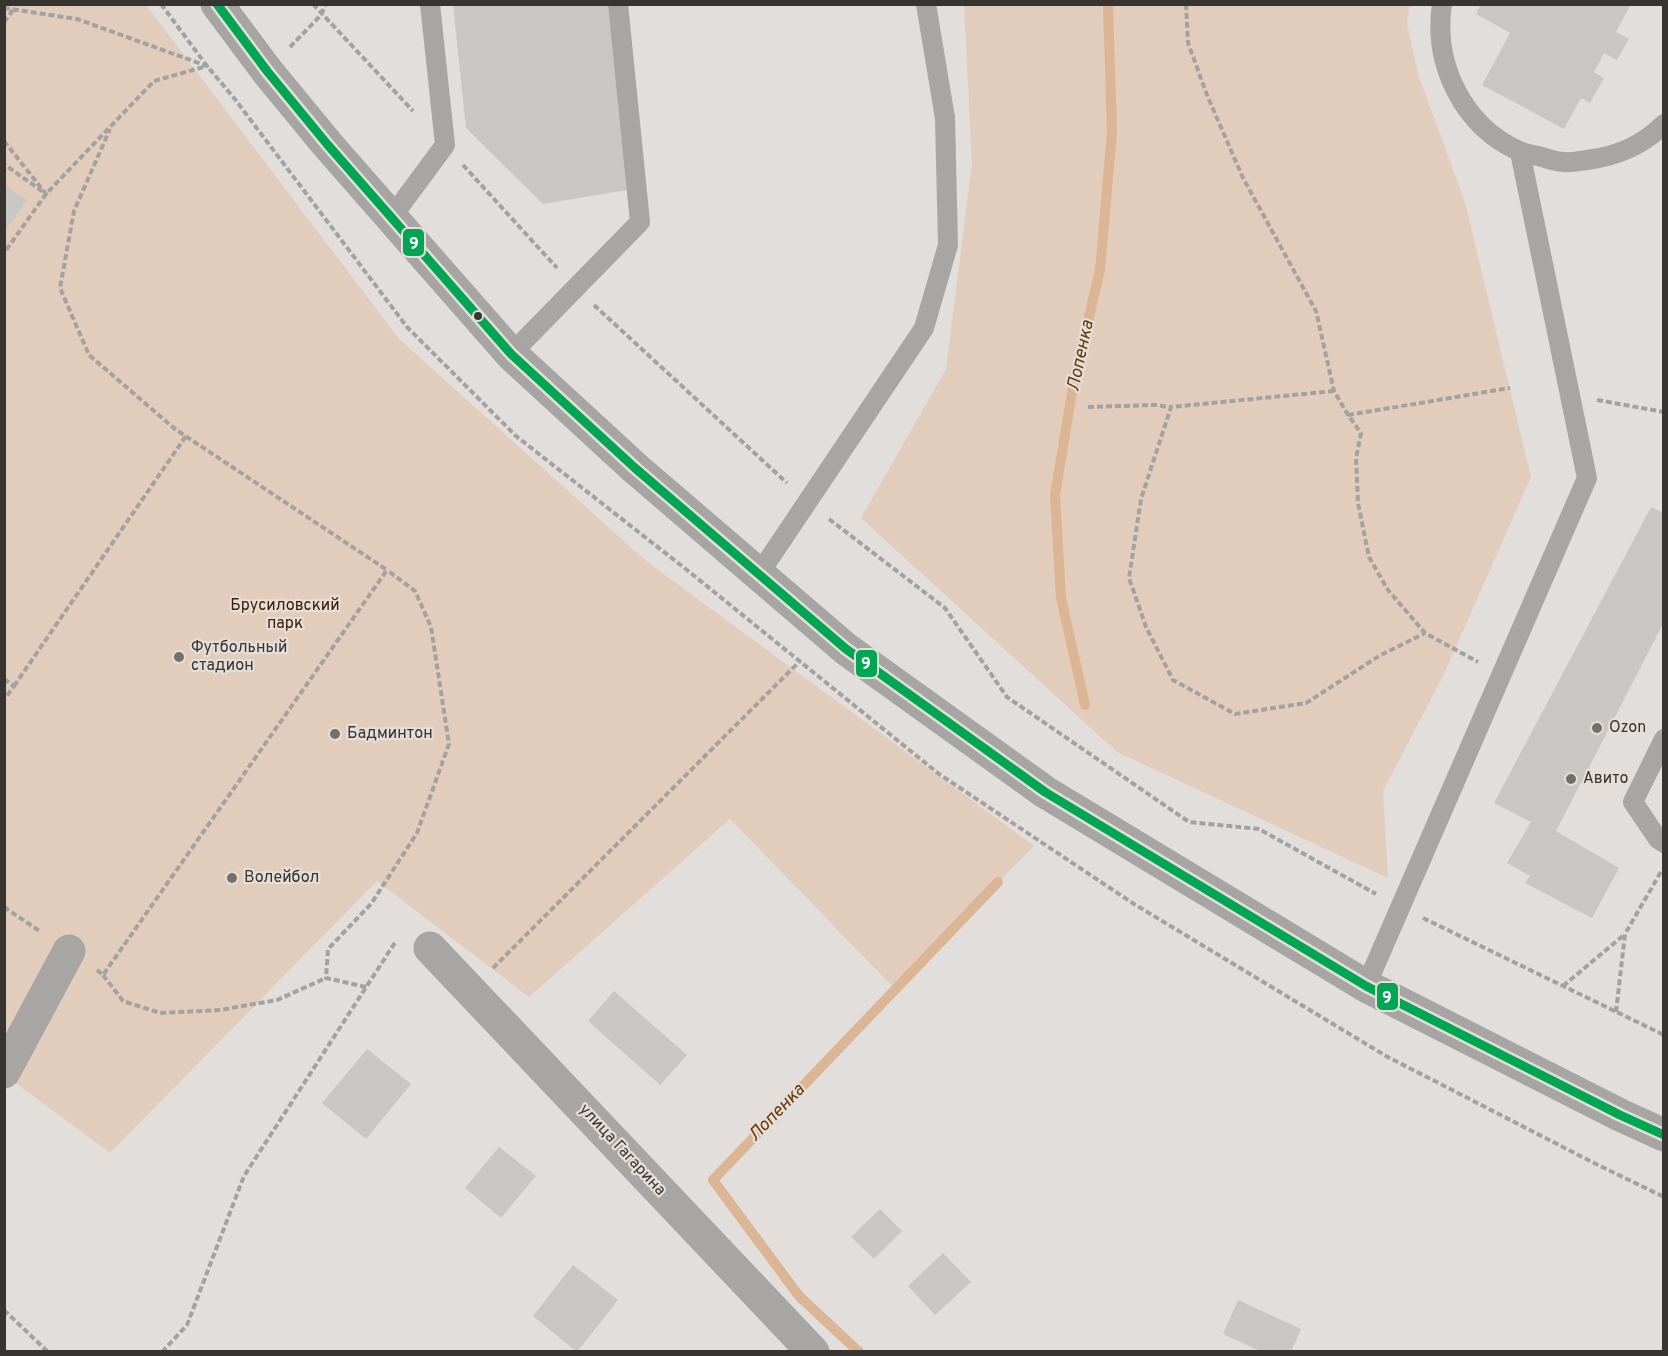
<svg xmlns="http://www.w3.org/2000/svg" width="1668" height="1356" font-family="Overpass,sans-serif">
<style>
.green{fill:#e2cdbc}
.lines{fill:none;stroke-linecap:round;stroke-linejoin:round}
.stream{stroke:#dcb595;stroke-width:10}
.building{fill:#c9c7c4}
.path{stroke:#a3a2a0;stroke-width:4;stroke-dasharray:6 3;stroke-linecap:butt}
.lane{stroke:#a7a6a4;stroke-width:20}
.street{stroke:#a7a6a4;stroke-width:33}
.secondary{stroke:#a7a5a4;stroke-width:33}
.bus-1-casing{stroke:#e4ddd8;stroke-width:14}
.bus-1{stroke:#00a651;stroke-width:9}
.bus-dot{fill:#373432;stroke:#e4ddd8;stroke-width:2}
.poi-dot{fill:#72706d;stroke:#e4ddd8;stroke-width:2}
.labels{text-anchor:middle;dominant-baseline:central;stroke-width:4.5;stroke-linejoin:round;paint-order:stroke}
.park-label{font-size:16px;fill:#422000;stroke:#e4ddd8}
.poi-label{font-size:16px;fill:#373432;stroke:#e4ddd8;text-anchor:start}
.street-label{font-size:16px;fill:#373432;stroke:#e4ddd8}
.water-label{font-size:18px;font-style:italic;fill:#693700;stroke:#e4ddd8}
.line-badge{stroke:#e4ddd8;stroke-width:2}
.badge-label{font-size:16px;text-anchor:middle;font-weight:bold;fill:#fff}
</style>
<rect width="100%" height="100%" fill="#e1dedb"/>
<!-- green -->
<path class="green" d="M5,5H146L399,339L646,561L1034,846L894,988L730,819L529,997L377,881L110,1153L5,1075Z
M964,5H1410L1407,24L1419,77L1465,202L1531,477L1444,674L1383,791L1388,878L1117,752L861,518L946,369L972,163Z"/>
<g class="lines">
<!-- stream -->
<path class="stream" d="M1085,705L1061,598L1055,495L1074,380L1100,270L1112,132L1108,4
M859,1352L799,1296L713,1180L998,882"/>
</g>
<!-- building -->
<path class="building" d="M1481,4H1631L1616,32L1629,39L1617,60L1604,53L1594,72L1604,78L1590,103L1581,98L1564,129L1482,85L1510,33L1476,14Z
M453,5H611L627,190L543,204L466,128Z
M4,184L27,200L4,233Z
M1651,507L1664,513V622L1556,831L1619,868L1592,918L1525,883L1530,876L1507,863L1531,822L1494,803Z
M614,991L687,1055L660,1085L588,1021Z
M367,1049L411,1084L366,1139L322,1103Z
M499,1147L536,1176L501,1218L465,1188Z
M880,1209L902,1231L874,1259L851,1237Z
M943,1253L971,1282L935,1315L908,1286Z
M573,1265L618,1300L577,1352L533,1316Z
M1238,1300L1301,1329L1291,1352H1262L1223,1334Z"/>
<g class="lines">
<!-- path -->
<path class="path" d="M161,4L207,66L234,98L407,327L516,436L687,570L939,774L1134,904L1386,1056L1594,1163L1664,1197
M313,4L413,111
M1186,4L1188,43L1207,95L1243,178L1316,311L1334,391L1348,415L1361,433L1356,458L1358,503L1369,557L1388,590L1425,633L1478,662
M4,8L77,19L207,66L154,81L46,194L4,253
M4,22L13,10
M290,47L321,15L326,4
M4,141L46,194L4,164
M463,165L557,268
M594,305L787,483
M1334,391L1171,407L1141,499L1129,578L1146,627L1173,680L1235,714L1306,703L1379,656L1425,633
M1597,400L1664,412
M1088,407L1154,405L1171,407
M1348,415L1510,388
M829,519L945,608L1007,697L1189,822L1259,829L1376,894
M4,679L14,686L4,700
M14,686L186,436
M4,907L41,932
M1423,918L1664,1035
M493,968L800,661
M97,970L103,975L387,570L175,429L89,355L60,288L74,211L110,129
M103,975L123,1001L160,1013L220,1010L277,1000L326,978
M1563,986L1624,935
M366,987L326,978L328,949L371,904L417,833L449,744L431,627L415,591L387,570
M1616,1012L1625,934L1662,870
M4,1310L48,1352
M162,1352L187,1325L244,1176L396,941"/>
<!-- lane -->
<path class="lane" d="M1442,4C1433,64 1463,126 1519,151C1526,154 1534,155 1542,157C1549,159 1557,162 1564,162C1571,163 1579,161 1587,160C1617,156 1642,146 1664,124
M391,218L445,145L430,4
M511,354L640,222L618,4
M759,574L924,328L948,245L945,118L926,4
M1664,739L1633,802L1658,839L1664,843
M1366,986L1587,478L1520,152"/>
<!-- street -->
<path class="street" d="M430,948L813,1352
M4,1072L69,951"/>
<!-- secondary -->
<path class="secondary" d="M217,4L267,71L327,144L511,354L635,468L846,649L1045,792L1366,986L1620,1115L1664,1135"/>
<!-- bus-1 casing -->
<g class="bus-1-casing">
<path id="bus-1" d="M217,4L267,71L327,144L511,354L635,468L846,649L1045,792L1366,986L1620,1115L1664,1135"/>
</g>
<!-- bus-1 -->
<use href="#bus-1" class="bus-1"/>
</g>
<!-- markers -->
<circle class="bus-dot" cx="478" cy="316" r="5"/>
<g class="poi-dot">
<circle cx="179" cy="657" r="6"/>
<circle cx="1597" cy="728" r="6"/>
<circle cx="335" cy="734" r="6"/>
<circle cx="1571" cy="779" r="6"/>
<circle cx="232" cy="878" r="6"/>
</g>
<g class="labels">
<!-- park labels -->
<g class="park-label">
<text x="285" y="606">Брусиловский<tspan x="285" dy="18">парк</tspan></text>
</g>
<!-- poi labels -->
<g class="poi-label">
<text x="191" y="648">Футбольный<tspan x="191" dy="18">стадион</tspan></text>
<text x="1609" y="728">Ozon</text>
<text x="347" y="734">Бадминтон</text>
<text x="1583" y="779">Авито</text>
<text x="244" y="878">Волейбол</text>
</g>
<!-- street labels -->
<g class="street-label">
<text transform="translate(622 1150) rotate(47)">улица Гагарина</text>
</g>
<!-- water labels -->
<g class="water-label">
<text transform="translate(1081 356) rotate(-78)">Лопенка</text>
<text transform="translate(777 1113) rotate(-46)">Лопенка</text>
</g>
</g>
<g class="line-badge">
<rect x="402" y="228" width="23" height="29" rx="6" fill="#00a651"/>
<rect x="855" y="649" width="23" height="29" rx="6" fill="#00a651"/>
<rect x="1376" y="982" width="23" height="29" rx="6" fill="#00a651"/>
</g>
<g class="badge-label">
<text x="414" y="249">9</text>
<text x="866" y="669">9</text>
<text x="1387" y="1003">9</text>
</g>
<!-- border -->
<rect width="1668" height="1356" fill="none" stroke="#373432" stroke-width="12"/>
</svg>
